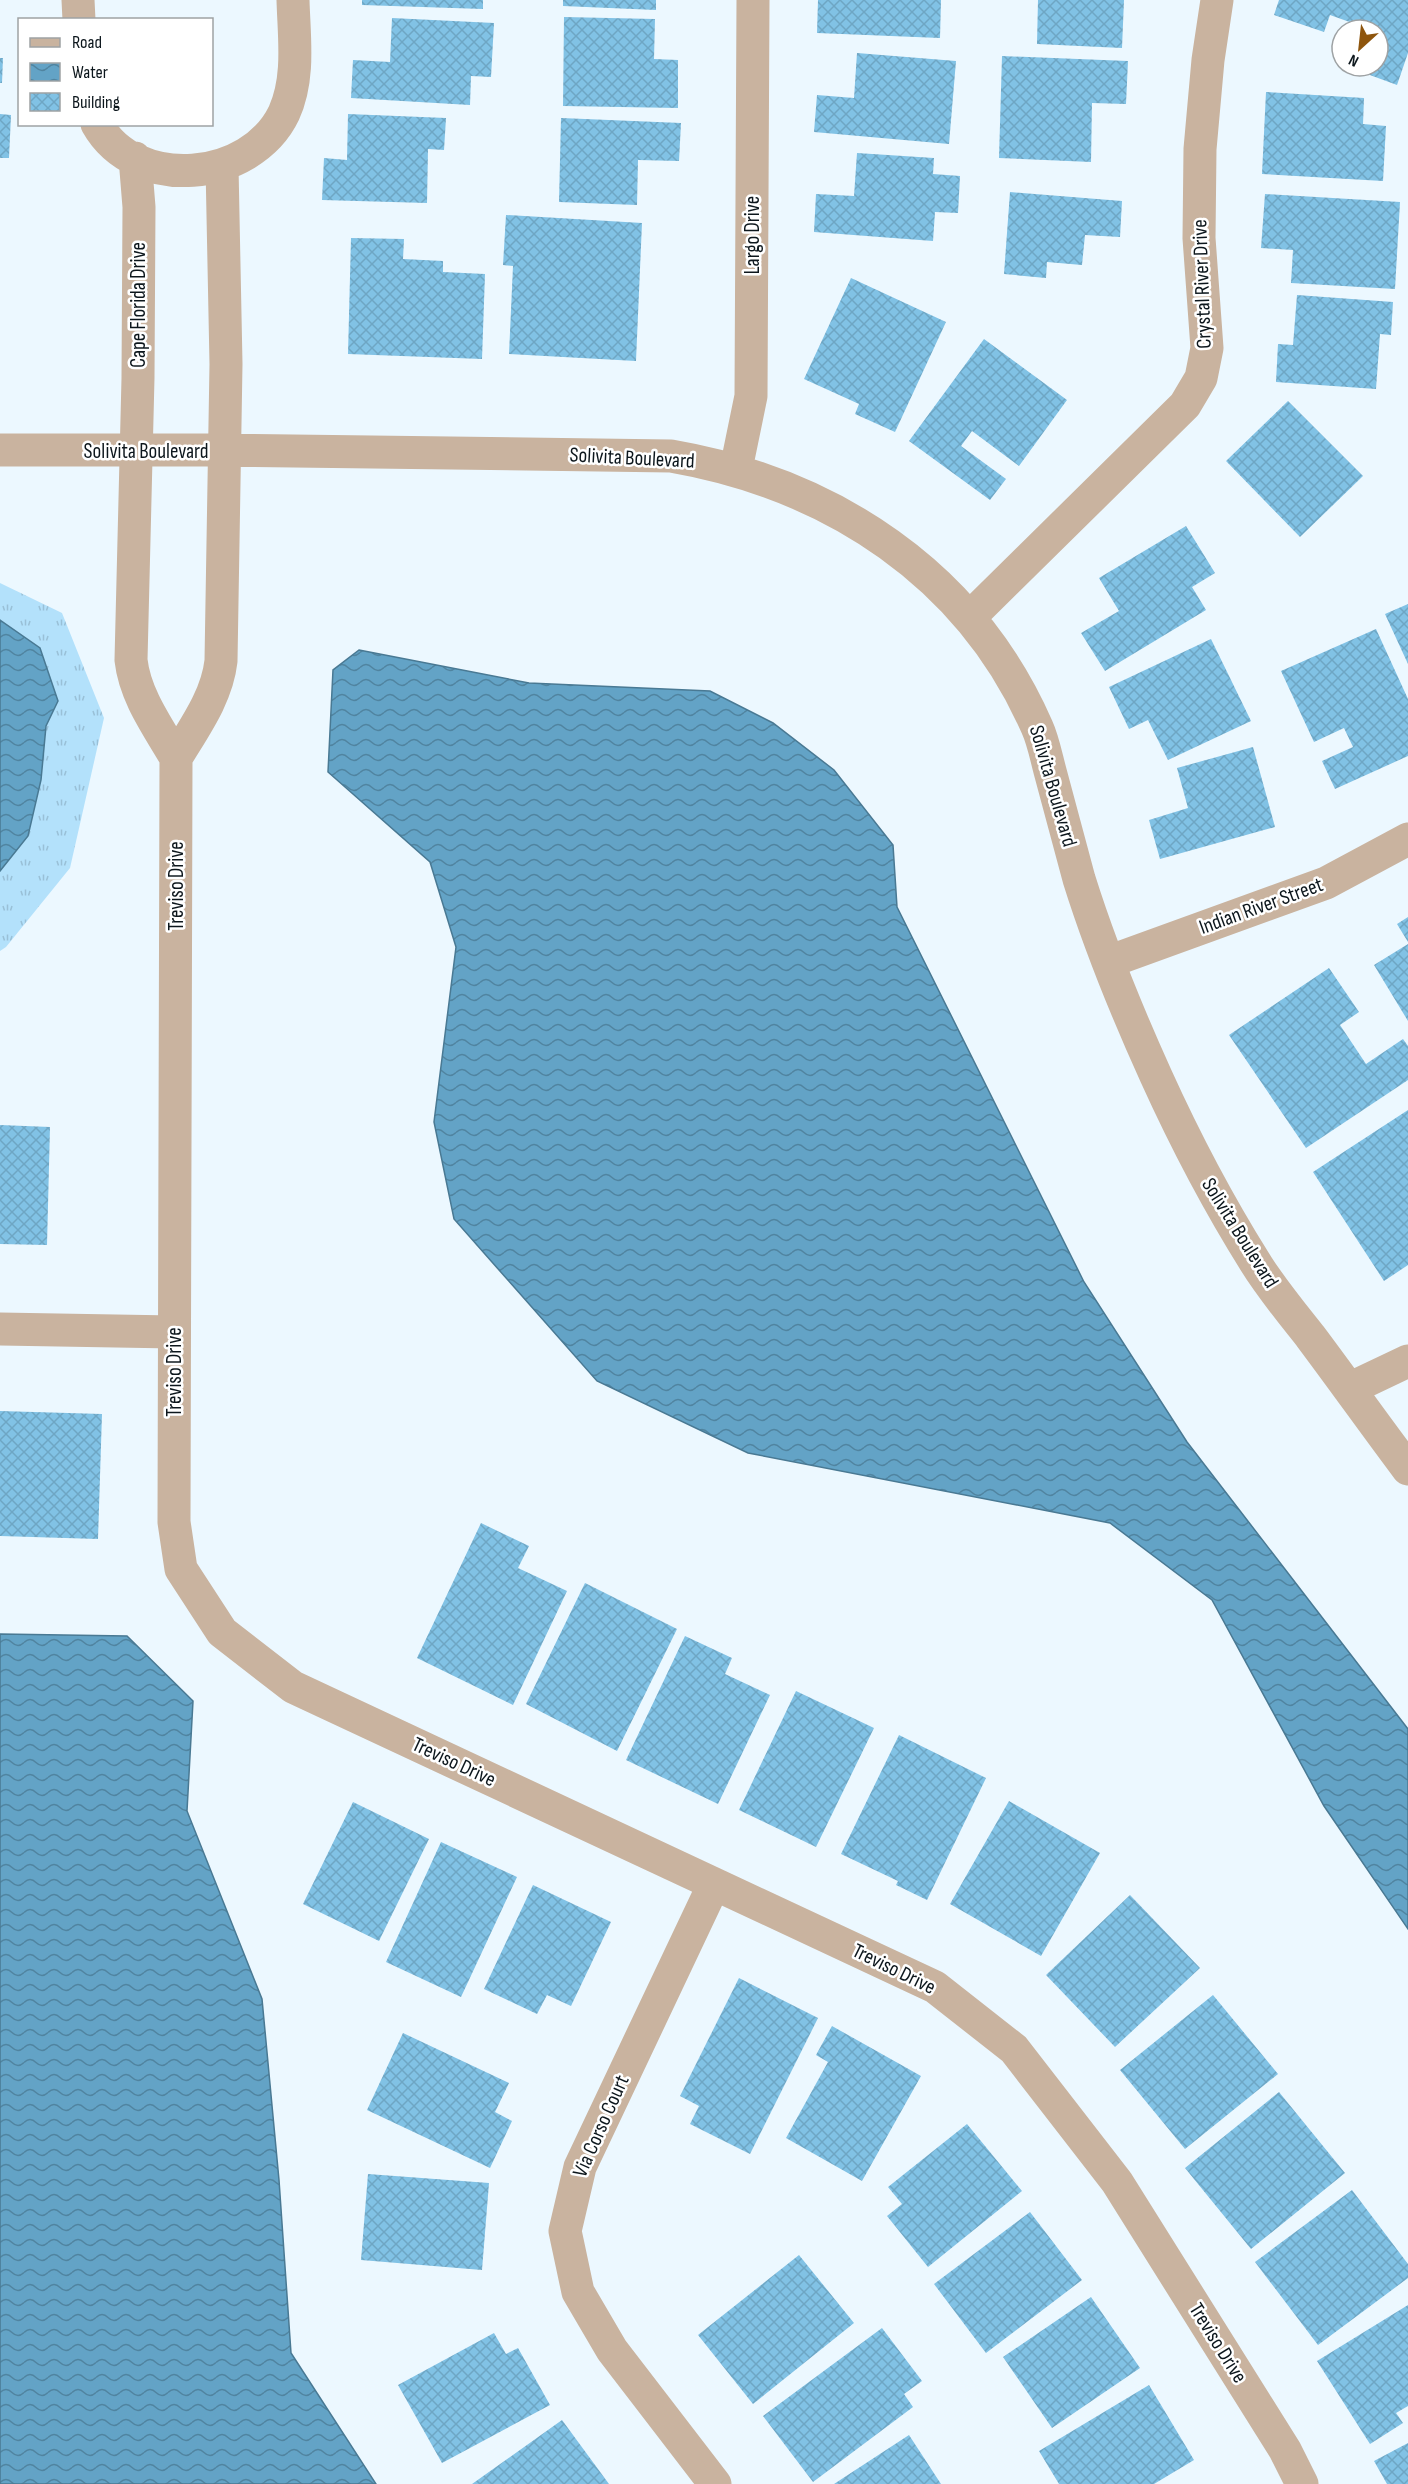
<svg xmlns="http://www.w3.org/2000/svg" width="1408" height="2484" font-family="'Sofia Sans Condensed',sans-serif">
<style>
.grass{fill:url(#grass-tufts)}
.water{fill:url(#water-waves);stroke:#497993;stroke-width:1.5}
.building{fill:url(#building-cross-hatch)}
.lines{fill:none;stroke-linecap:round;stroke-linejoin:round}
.minor{stroke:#c9b39f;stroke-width:33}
.labels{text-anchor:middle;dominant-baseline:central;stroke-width:5;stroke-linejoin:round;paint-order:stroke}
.street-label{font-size:21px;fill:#0c161c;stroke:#fff}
</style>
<defs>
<pattern id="grass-tufts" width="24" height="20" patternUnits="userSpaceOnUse" patternTransform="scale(1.5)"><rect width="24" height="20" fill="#b3e1fb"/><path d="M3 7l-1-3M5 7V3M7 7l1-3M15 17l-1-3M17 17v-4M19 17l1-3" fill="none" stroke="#99c0d7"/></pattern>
<pattern id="water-waves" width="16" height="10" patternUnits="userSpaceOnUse" patternTransform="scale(1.5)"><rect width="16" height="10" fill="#63a3c6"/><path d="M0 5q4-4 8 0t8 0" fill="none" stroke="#5084a0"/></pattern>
<pattern id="building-cross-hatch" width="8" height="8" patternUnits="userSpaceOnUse" patternTransform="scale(1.5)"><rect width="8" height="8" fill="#81c2e5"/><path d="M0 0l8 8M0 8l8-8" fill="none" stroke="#6ea6c4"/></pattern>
</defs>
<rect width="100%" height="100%" fill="#ecf8ff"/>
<!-- grass -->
<path class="grass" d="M0,583L62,613L104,718L70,868L6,947L0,951Z"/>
<!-- water -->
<path class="water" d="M0,620L40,648L58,701L46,726L41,780L28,836L0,871Z
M359,650L529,683L710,691L773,723L834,770L893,845L897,907L1084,1282L1187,1442L1408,1729V1929L1324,1806L1212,1600L1110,1523L748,1453L597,1381L454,1219L434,1122L456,947L430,862L328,772L333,670Z
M0,1634L127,1636L193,1701L187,1811L262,1999L279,2180L291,2353L376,2484H0Z"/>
<!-- building -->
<path class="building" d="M362,0H483V9L362,5Z
M563,0H656V10L563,6Z
M818,0H941L940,38L817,33Z
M1038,0H1124L1122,48L1037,44Z
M1279,0H1408V53L1397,85L1359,71L1361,66H1378V30H1372L1330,15L1324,32L1274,15Z
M564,17L655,19L654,59L678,60V108L563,106Z
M392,18L494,23L491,77L471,76L470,105L351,98L353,60L390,62Z
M857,53L956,61L949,144L814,132L817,95L854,98Z
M1002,56L1128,61L1126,104L1092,103L1091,162L999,158Z
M0,58H3L2,83H0Z
M1266,92L1364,98L1363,124L1386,126L1383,181L1262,174Z
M0,114L11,115L9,158H0Z
M348,114L446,118L444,150L428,149L427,203L322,200L324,158L347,160Z
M561,118L681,123L679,161L638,160L637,205L559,202Z
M857,153L934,158L933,174L960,176L958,213L935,212L933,241L814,232L816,194L854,196Z
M1010,192L1122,201L1120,237L1085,235L1082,265L1047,262L1046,278L1004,274Z
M1265,194L1400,202L1395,289L1291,283L1293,250L1261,248Z
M506,215L642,223L636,361L509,354L513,266L503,265Z
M351,238L404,239L403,259L443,261V272L485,274L482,359L348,354Z
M851,278L946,322L895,432L855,414L859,404L804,379Z
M1297,295L1393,302L1391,335L1380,334L1376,389L1276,382L1278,344L1293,345Z
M984,339L1067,400L1019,466L972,431L961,446L1006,479L990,500L909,441Z
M1288,401L1363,476L1300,537L1226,461Z
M1186,526L1215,573L1192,587L1206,610L1105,671L1081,633L1119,611L1099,578Z
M1408,604V664L1385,614Z
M1376,629L1408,699V756L1335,789L1322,761L1353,747L1344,728L1314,742L1281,671Z
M1211,639L1251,721L1168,760L1148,720L1129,729L1109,687Z
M1253,747L1275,827L1160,859L1149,820L1188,808L1177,768Z
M1408,917V942L1397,924Z
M1408,944V1021L1374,965Z
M1329,968L1359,1012L1340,1025L1366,1064L1403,1039L1408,1046V1080L1306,1148L1229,1035Z
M1408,1110V1265L1384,1281L1313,1172Z
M0,1125L50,1127L47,1245L0,1244Z
M0,1411L102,1414L98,1539L0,1536Z
M481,1523L529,1546L518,1568L567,1591L513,1705L417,1658Z
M585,1583L677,1629L617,1751L526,1704Z
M685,1636L732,1658L725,1674L770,1695L718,1804L626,1760Z
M796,1691L874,1728L816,1847L739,1810Z
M899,1735L986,1778L927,1900L896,1885L898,1881L841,1854Z
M1009,1801L1100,1853L1041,1956L950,1904Z
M353,1802L429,1839L379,1941L303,1904Z
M441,1842L517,1877L461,1997L386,1962Z
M533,1885L611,1922L571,2006L547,1995L537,2014L484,1989Z
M1130,1895L1200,1968L1115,2047L1046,1975Z
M739,1978L818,2018L750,2154L690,2124L699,2106L680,2096Z
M1213,1995L1278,2074L1185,2149L1120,2070Z
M832,2026L921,2076L862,2181L786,2138L828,2062L816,2055Z
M403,2033L509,2083L495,2112L512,2121L490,2168L367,2110Z
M1279,2092L1345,2173L1251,2249L1185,2168Z
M967,2124L1022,2191L928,2267L887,2216L902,2204L888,2187Z
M368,2174L489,2183L482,2270L361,2260Z
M1352,2190L1408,2264V2278L1318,2345L1255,2262Z
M1030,2212L1082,2280L986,2353L934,2284Z
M799,2255L854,2323L753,2404L698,2335Z
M1091,2297L1140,2368L1052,2428L1003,2357Z
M1408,2305V2406L1396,2413L1403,2423L1370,2444L1317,2361Z
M882,2328L922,2381L904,2394L913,2407L813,2482L763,2416Z
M494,2333L506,2354L518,2348L550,2405L442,2463L398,2385Z
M1149,2385L1194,2460L1154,2484H1059L1039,2451Z
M562,2420L609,2484H472Z
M909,2435L941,2484H834Z
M1408,2443V2484H1387L1374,2461Z"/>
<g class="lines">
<!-- minor -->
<path class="minor" d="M78,0L79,20
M97,124C136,193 251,182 284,113C300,78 294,37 293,0
M135,158L139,207L138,378L131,660C135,696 158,727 176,758L174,1522L181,1569L222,1632L293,1687L935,1987L1014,2049L1117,2182L1285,2450L1302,2484
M0,450H224L671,456C832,484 970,574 1037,727C1043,740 1046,756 1050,771C1060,807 1069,843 1079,879C1100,946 1127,1012 1156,1076C1185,1140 1218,1203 1255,1262C1271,1288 1291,1312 1310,1336C1343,1380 1375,1425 1408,1469
M736,469L751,396L753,0
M969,618L1185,405L1201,378L1207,348L1199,238L1200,149L1208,60L1217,0
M176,758C194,728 217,697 221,661L226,364L222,166
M1108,962L1326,883L1408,839
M0,1329L174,1332
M1349,1389L1408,1361
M714,1884L580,2167L565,2231L578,2292L612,2350L715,2484"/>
</g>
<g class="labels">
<!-- street labels -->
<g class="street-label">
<text transform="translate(752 235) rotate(-90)">Largo Drive</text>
<text transform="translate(1202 284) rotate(-92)">Crystal River Drive</text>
<text transform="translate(138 305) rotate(-90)">Cape Florida Drive</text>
<text x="146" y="451">Solivita Boulevard</text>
<text transform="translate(632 458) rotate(3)">Solivita Boulevard</text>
<text transform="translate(1053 786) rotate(74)">Solivita Boulevard</text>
<text transform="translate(176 886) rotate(-90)">Treviso Drive</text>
<text transform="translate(1261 906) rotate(-20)">Indian River Street</text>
<text transform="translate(1240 1233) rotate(58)">Solivita Boulevard</text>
<text transform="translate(174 1372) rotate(-90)">Treviso Drive</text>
<text transform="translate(454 1762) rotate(25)">Treviso Drive</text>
<text transform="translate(894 1969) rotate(26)">Treviso Drive</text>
<text transform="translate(601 2126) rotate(-66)">Via Corso Court</text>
<text transform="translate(1218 2343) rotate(58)">Treviso Drive</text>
</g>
</g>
<!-- legend -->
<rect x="18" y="18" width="195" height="108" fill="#ffffff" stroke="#9ea2a4" stroke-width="1.5"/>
<rect x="30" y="38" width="30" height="9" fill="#c9b39f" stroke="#9ea2a4" stroke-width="1.5"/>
<text x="72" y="48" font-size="18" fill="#0c161c">Road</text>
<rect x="30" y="63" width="30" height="18" fill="url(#water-waves)" stroke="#9ea2a4" stroke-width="1.5"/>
<text x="72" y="78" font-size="18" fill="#0c161c">Water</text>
<rect x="30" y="93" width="30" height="18" fill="url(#building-cross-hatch)" stroke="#9ea2a4" stroke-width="1.5"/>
<text x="72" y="108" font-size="18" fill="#0c161c">Building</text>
<!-- north arrow -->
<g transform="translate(1360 48) rotate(207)"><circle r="28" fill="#ffffff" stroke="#9ea2a4" stroke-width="1.5"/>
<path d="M0-4.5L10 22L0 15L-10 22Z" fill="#8e550d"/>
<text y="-9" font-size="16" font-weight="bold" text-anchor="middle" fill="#0c161c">N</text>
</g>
</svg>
